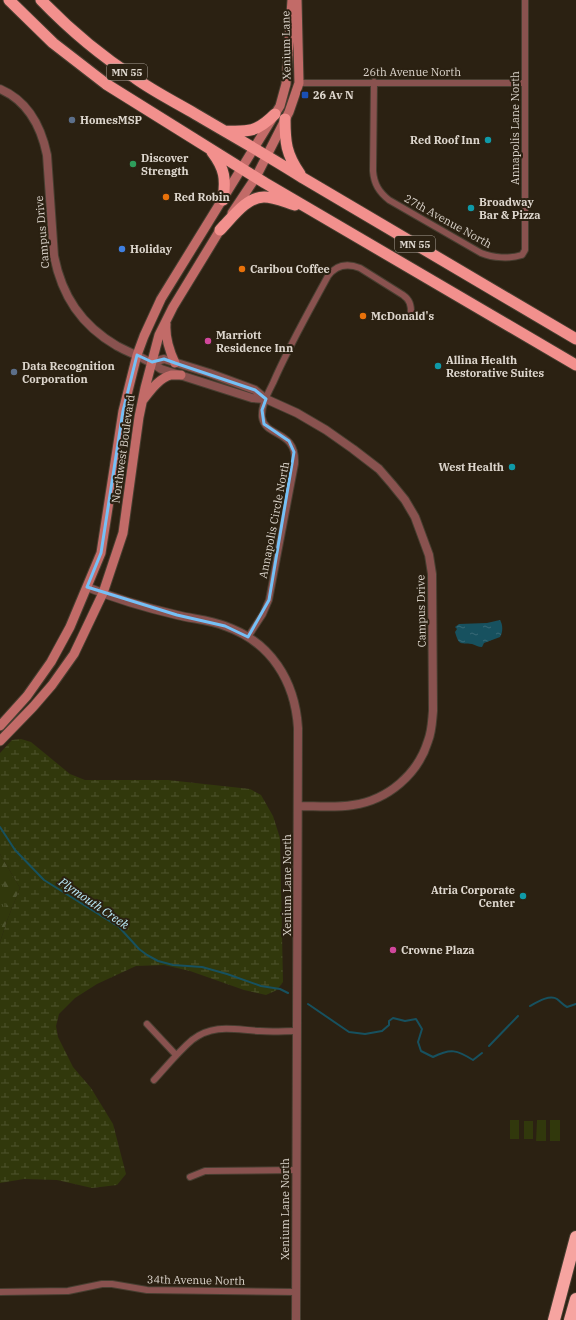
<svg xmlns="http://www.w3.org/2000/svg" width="576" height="1320" font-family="'IBM Plex Serif',serif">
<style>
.green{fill:#31380c}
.forest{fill:url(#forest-firs)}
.wetland{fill:url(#wetland-marsh)}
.park{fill:url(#park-tufts)}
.water{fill:url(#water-ripples)}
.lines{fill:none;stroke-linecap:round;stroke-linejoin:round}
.stream{stroke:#17515f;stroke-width:2}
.minor-casing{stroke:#473e30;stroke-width:8}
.tertiary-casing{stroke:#473e30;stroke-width:10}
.secondary-casing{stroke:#473e30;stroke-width:11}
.trunk-casing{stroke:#473e30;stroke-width:13}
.motorway-casing{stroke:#473e30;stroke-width:14}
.minor{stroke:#89524f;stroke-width:6}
.tertiary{stroke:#89524f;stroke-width:8}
.secondary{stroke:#c26b68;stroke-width:9}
.trunk{stroke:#f2908d;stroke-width:11}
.motorway{stroke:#f6a4a0;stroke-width:12}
.marked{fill:none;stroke:#75c0f6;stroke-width:3;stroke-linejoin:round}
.transit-dot{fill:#1a4fb4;stroke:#2b2112;stroke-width:1.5}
.service-dot{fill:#5c6f8a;stroke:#2b2112;stroke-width:1.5}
.culture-dot{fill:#0f9aa8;stroke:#2b2112;stroke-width:1.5}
.leisure-dot{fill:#2e9e5b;stroke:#2b2112;stroke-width:1.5}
.food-dot{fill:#e8710a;stroke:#2b2112;stroke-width:1.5}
.shop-dot{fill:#3f7fe0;stroke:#2b2112;stroke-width:1.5}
.hotel-dot{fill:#d1479c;stroke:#2b2112;stroke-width:1.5}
.labels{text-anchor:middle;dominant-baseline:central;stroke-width:4;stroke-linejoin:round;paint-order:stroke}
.shield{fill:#2b2112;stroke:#a8a095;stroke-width:1}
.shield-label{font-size:10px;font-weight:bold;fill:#ddd6cd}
.street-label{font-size:11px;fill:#ddd6cd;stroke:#2b2112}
.poi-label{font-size:11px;font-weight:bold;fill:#ddd6cd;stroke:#2b2112;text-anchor:start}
.water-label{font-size:12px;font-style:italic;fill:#bdeefd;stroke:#2b2112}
</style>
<defs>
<pattern id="forest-firs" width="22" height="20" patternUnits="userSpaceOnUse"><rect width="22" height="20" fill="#31380c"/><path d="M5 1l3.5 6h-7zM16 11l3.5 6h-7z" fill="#4e542e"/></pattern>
<pattern id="wetland-marsh" width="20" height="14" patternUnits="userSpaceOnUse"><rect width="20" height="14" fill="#31380c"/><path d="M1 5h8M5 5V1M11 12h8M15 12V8" fill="none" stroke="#4e542e"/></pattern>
<pattern id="park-tufts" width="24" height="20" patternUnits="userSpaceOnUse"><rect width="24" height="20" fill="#31380c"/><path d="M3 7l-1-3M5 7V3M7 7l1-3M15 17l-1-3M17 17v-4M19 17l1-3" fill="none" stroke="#4e542e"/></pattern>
<pattern id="water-ripples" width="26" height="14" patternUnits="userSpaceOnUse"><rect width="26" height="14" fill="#17515f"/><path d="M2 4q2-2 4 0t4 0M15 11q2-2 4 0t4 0" fill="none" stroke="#386975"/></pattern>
</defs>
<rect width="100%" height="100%" fill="#2b2112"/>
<!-- green -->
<path class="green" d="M510,1120H519V1139H510Z
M537,1120H546V1141H536Z
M550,1120H560V1141H550Z
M524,1121H533V1139H524Z"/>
<!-- forest -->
<path class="forest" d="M0,854L20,888L8,918L0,942Z"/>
<!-- wetland -->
<path class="wetland" d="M21,739L31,742L70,774L85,780H168L250,789L261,795L273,816L280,838L283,982L277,990L266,995L244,990L190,971L164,965L136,966L97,984L75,998L59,1014L56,1026L58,1037L73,1067L91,1088L113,1124L126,1174L117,1185L92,1188L57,1180L24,1179L0,1183V942L8,918L20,888L0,854V753L12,740Z"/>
<!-- park -->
<path class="park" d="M0,879L8,894L4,919L0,932Z"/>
<!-- water -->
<path class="water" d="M500,620C503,625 503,632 500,637L484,643L482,647C478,647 476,645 472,644C459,643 459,645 455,632L457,629L455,627L459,624L487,623Z"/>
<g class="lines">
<!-- stream -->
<path class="stream" d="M0,827L15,850L44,880L119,927L139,949L147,955L158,961L173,965L202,967L227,974L261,986L280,989L288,993
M308,1004L349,1032L365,1034L382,1031L389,1025V1021L393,1018L405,1021L416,1019L422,1029L418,1042L421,1051L433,1057C451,1048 457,1050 473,1060L482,1053
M530,1006C537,1002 550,994 557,999C561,1002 563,1005 567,1007L576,1004
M489,1046L518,1016"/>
<!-- minor casing -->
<g class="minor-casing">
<path id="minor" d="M374,82L373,171C374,184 379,192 389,200L481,253C493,258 510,259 522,255L525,250V0
M299,83H525
M248,637L263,614L269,600L295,464C297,429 265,438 262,417C261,406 268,393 273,383C289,346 309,311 328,276C336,265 347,263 360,268L403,295C410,300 411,305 411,313
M147,1024L176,1055
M154,1080C166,1067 178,1052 192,1040C214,1023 235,1030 260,1031C272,1032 285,1031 297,1031
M190,1177L205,1171L296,1170
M0,1292L68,1291L102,1284H112L147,1290L296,1292"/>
</g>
<!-- tertiary casing -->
<g class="tertiary-casing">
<path id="tertiary" d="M0,89C28,101 41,126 47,155L54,256C62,296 81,325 117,346C132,354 147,359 161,369L252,398L265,399
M152,362L164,359L209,373L255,390L266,399L297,413L326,430L353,449L379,469L392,484L405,500L415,517L429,555L432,574L433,711C432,721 432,731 428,741C418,774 388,800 353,805C335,808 316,806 298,806
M87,587C116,599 147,608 177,615C193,619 210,620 225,626C271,642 295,681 298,728L296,1320"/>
</g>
<!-- secondary casing -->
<g class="secondary-casing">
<path id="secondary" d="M232,213L256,177L289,112L299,83L297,0
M166,324C165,338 169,350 175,363
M143,400C150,391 159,378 171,375C174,375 178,375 181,375
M0,726L27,696L51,662L70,627L101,553L123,411L137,355L144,336L161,299L280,106L286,84L292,0
M0,741L33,707L52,685L74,654L103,593L123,533L139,417L145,388L159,335L173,307L223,225"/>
</g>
<!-- trunk casing -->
<g class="trunk-casing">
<path id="trunk" d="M9,0L53,43L106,84L265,183L576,365
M41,0C69,29 101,56 135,78C153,91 173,101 192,112C229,134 267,155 303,178L576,339
M285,119C285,142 286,154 300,174
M225,131C249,132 257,132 275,114
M212,152C225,169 226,179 223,200
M220,230C232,218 246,197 264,197C274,197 285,202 295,205"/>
</g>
<!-- motorway casing -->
<g class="motorway-casing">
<path id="motorway" d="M554,1320L576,1237
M570,1320L576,1299"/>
</g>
<!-- minor -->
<use href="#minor" class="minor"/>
<!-- tertiary -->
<use href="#tertiary" class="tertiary"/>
<!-- secondary -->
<use href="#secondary" class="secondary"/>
<!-- trunk -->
<use href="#trunk" class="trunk"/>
<!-- motorway -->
<use href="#motorway" class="motorway"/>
</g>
<!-- marked area -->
<path class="marked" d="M137,355L152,362L164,359L175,363L255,390L266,399L262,410L264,424L289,441L294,452L269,600L248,637L225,626L177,615L87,587L101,553L123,411Z"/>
<!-- markers -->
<rect class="transit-dot" x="301" y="91" width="8" height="8" rx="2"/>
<g class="service-dot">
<circle cx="72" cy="120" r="4"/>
<circle cx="14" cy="372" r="4"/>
</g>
<g class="culture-dot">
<circle cx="488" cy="140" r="4"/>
<circle cx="471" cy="208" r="4"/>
<circle cx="438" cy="366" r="4"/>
<circle cx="512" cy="467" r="4"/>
<circle cx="523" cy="896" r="4"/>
</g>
<circle class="leisure-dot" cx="133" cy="164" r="4"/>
<g class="food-dot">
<circle cx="166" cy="197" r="4"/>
<circle cx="242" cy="269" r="4"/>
<circle cx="363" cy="316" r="4"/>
</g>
<circle class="shop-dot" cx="122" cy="249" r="4"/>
<g class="hotel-dot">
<circle cx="208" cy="341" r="4"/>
<circle cx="393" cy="950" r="4"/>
</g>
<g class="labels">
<!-- shield labels -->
<g class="shield">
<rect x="107" y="64" width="40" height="16" rx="3"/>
<rect x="395" y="236" width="40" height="16" rx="3"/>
</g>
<g class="shield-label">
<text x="127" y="72">MN 55</text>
<text x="415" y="244">MN 55</text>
</g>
<!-- street labels -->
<g class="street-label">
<text transform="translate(286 45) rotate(-91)">Xenium Lane</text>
<text x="412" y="72">26th Avenue North</text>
<text transform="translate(515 128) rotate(-90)">Annapolis Lane North</text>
<text transform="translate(448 221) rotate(29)">27th Avenue North</text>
<text transform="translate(42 232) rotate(-95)">Campus Drive</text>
<text transform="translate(123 449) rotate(-82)">Northwest Boulevard</text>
<text transform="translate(274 520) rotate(-79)">Annapolis Circle North</text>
<text transform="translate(421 611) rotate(-91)">Campus Drive</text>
<text transform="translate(287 885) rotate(-90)">Xenium Lane North</text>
<text transform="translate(285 1209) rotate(-90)">Xenium Lane North</text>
<text transform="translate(196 1280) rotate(1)">34th Avenue North</text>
</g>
<!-- poi labels -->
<g class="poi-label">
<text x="313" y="95">26 Av N</text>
<text x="80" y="120">HomesMSP</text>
<text x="480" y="140" text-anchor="end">Red Roof Inn</text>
<text x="141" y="158">Discover<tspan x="141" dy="13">Strength</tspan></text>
<text x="174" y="197">Red Robin</text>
<text x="479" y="202">Broadway<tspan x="479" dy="13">Bar &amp; Pizza</tspan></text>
<text x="130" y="249">Holiday</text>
<text x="250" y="269">Caribou Coffee</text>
<text x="371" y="316">McDonald's</text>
<text x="216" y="335">Marriott<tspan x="216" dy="13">Residence Inn</tspan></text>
<text x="446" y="360">Allina Health<tspan x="446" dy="13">Restorative Suites</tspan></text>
<text x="22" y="366">Data Recognition<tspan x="22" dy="13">Corporation</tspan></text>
<text x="504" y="467" text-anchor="end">West Health</text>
<text x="515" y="890" text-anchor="end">Atria Corporate<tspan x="515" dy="13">Center</tspan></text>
<text x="401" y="950">Crowne Plaza</text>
</g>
<!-- water labels -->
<g class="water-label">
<text transform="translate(94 903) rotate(34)">Plymouth Creek</text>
</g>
</g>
</svg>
